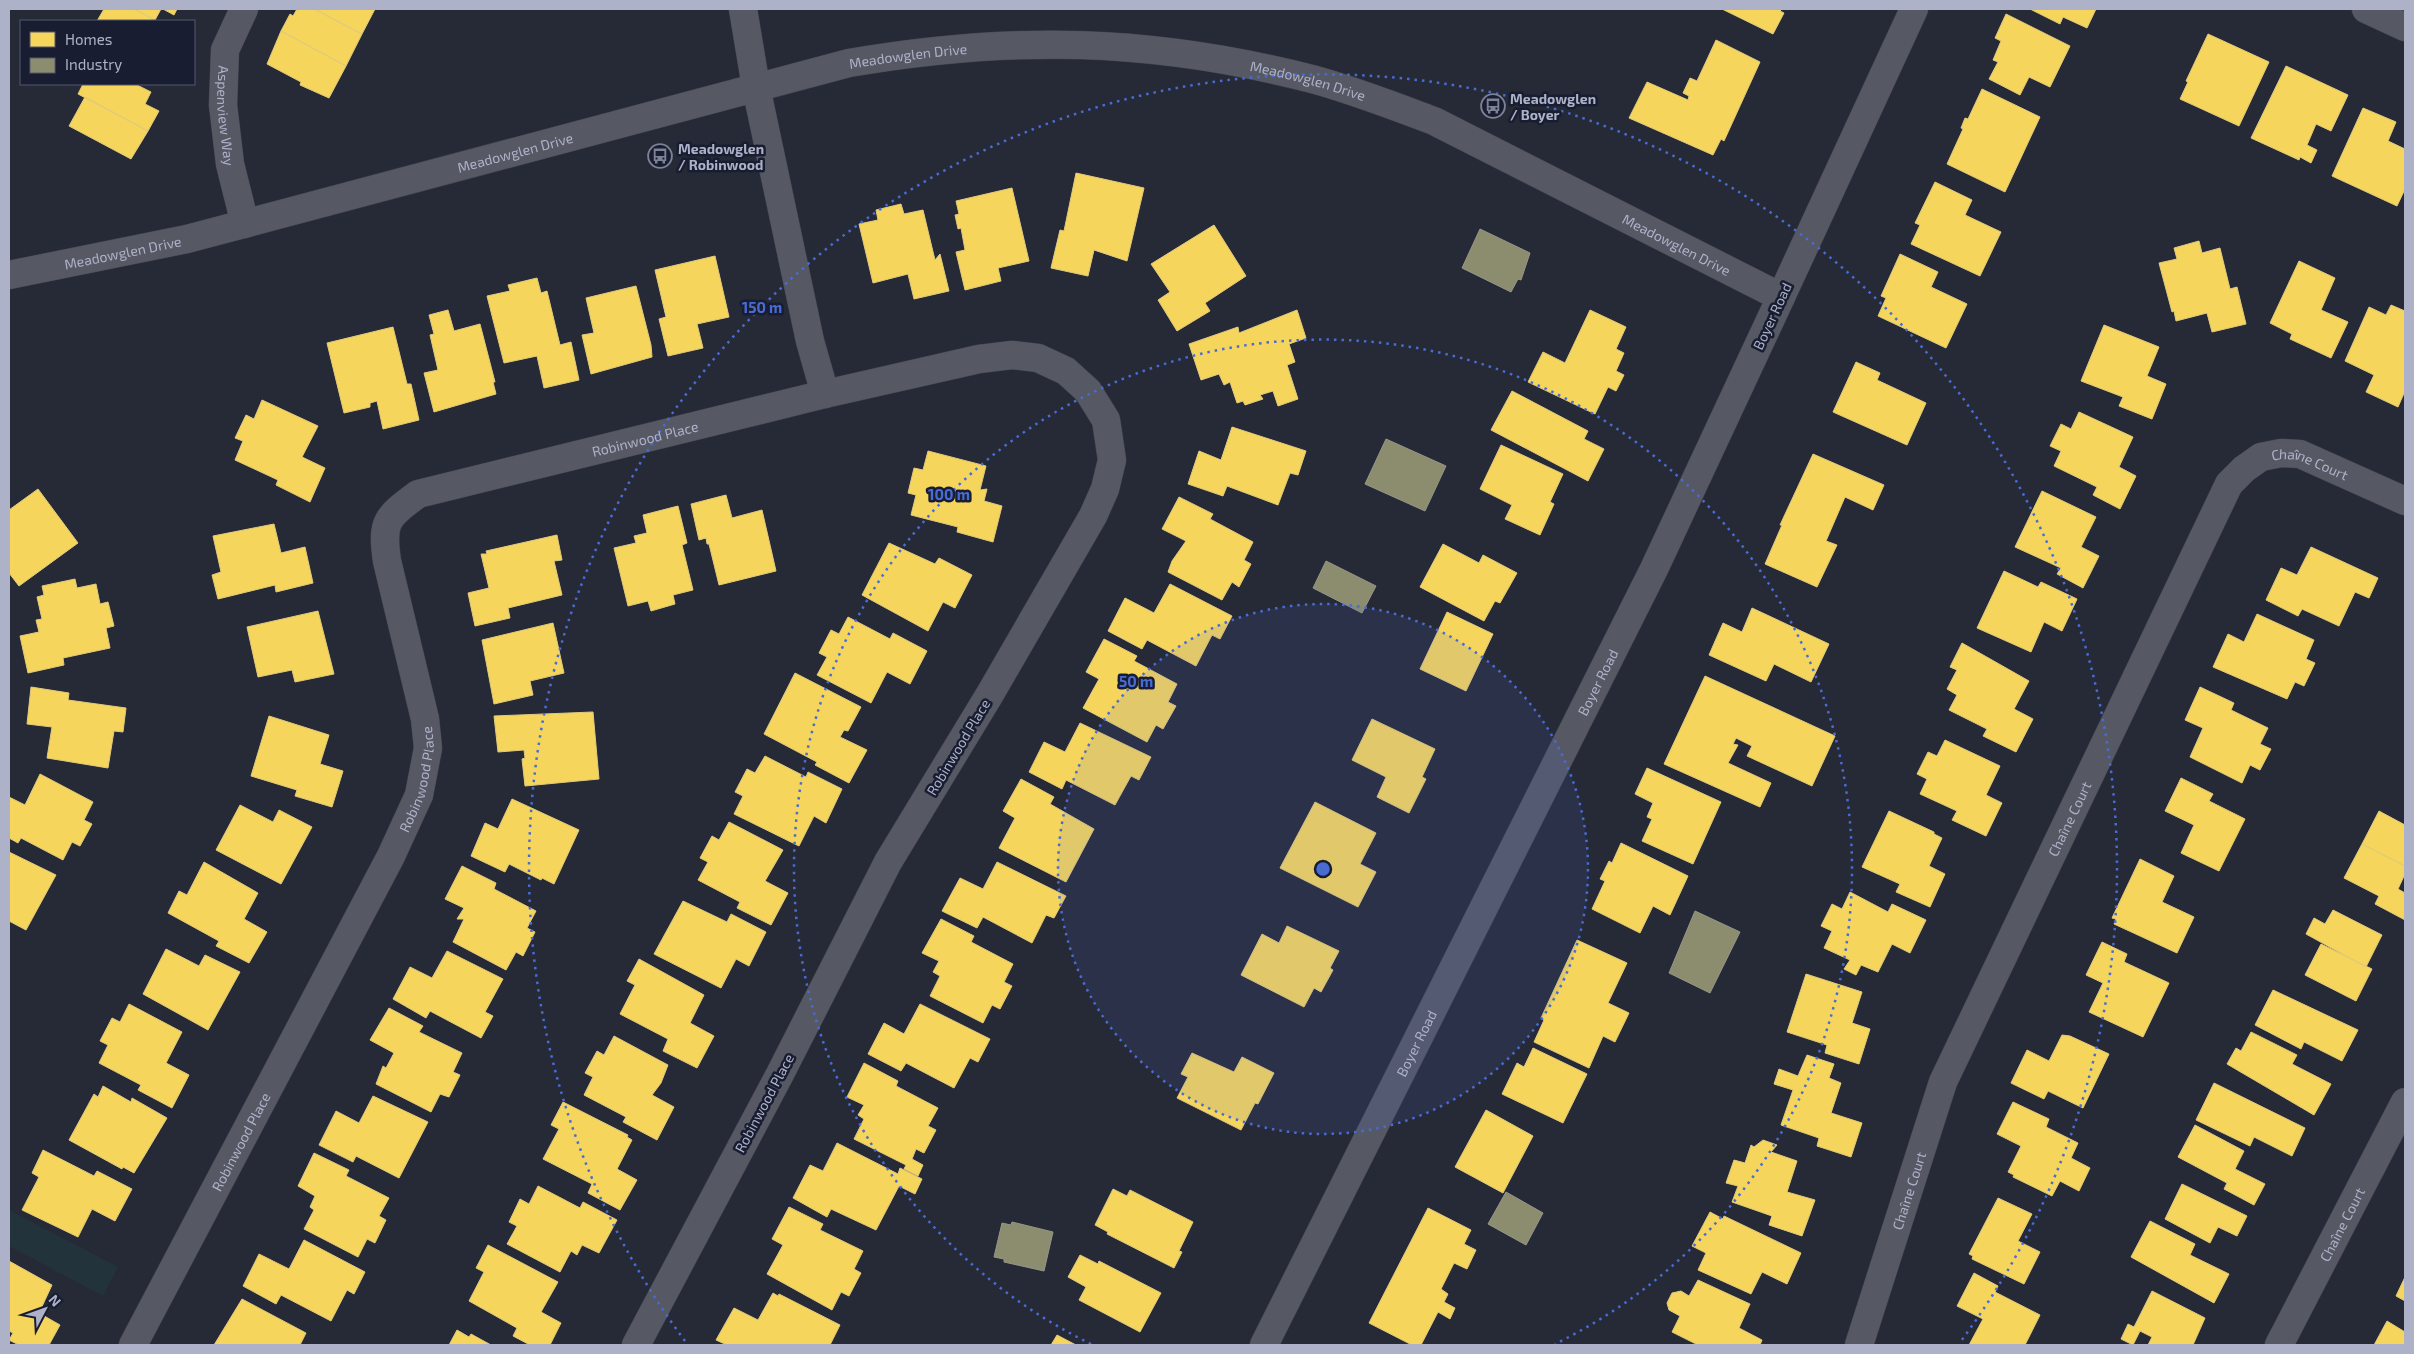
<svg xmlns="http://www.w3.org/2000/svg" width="2414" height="1354" font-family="'Exo 2',sans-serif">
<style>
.green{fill:#22333c}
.homes{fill:#f6d55c;stroke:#e0ca7d}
.industry{fill:#8c8c6e;stroke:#969789}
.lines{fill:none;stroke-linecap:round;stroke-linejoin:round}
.minor-casing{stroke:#42454f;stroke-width:29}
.tertiary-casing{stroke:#42454f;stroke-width:29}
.minor{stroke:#565864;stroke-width:28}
.tertiary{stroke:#565864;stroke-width:28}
.ring{fill:none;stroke:#486cd4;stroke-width:2.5;stroke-dasharray:2.5 5}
.labels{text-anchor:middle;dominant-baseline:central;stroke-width:5;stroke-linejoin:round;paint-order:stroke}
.street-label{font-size:14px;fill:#aeb2c9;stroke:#191d31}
.poi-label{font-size:14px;font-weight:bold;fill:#aeb2c9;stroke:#191d31;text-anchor:start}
.centre{fill:#486cd4;stroke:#191d31;stroke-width:2.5}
.ring-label{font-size:15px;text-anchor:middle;font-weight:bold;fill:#486cd4;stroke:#191d31;stroke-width:5;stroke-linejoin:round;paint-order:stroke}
</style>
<rect width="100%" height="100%" fill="#262936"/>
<!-- green -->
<path class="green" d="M9,1210L118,1267L103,1296L9,1246Z"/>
<!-- homes -->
<path class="homes" d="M104,9H134L157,21H97Z
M134,9H161L155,20Z
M163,9H177L174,15Z
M297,9H314L362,34L346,66L281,31L290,14L293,16Z
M314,9H375L362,34Z
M1722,9H1782L1780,11L1784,13L1773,34Z
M2030,9H2096L2087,28L2063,17L2060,24Z
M2006,14L2070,46L2050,87L2029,77L2020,95L1989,79L1998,62L1993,60L2001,41L1995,38Z
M281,31L346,66L329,98L300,85L301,82L267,64Z
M2208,34L2269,62L2239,126L2180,99L2188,82L2186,81Z
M1716,40L1760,62L1724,141L1721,139L1713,155L1629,118L1647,82L1688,100L1689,96L1683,93L1690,78L1697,81Z
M2286,66L2348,95L2331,131L2316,124L2307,145L2317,150L2311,163L2300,157L2299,160L2251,138Z
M83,84H135L151,92L145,104L159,111L148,131L78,94Z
M1982,89L2040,117L2005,192L1947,164L1963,129L1961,128L1965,118L1968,119Z
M85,97L148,131L131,159L69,126Z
M2363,108L2396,122L2388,141L2405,149V189L2397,206L2332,176Z
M1076,173L1144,188L1127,261L1094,250L1088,276L1051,268L1060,230L1064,231Z
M1935,182L1972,200L1965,215L2001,232L1980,276L1911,244L1920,225L1915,223Z
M1012,188L1029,261L998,268L1001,281L965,290L956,252L965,250L961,228L958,229L955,215L959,214L956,201Z
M901,204L904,214L923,210L935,260L940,254L949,291L914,299L908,274L873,283L859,224L878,220L876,210Z
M1214,225L1246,276L1205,303L1210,311L1177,331L1158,300L1170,292L1151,264Z
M2199,241L2202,253L2220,248L2230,289L2237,287L2246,324L2212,332L2207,313L2176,321L2174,311L2172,312L2159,263L2177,259L2174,248Z
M1900,254L1938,272L1931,287L1967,304L1946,348L1878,316L1886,298L1881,296Z
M715,256L729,317L697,324L703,348L668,356L659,319L666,317L655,270Z
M2299,261L2335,278L2321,310L2348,322L2331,358L2290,339L2292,334L2270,323Z
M537,278L541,293L547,291L560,345L571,342L579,380L544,388L537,356L504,363L487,296L510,291L508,285Z
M636,286L651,345L652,357L591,374L582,335L594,333L586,298Z
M2391,305L2405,311V391L2398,407L2366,392L2374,375L2345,361L2369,307L2386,315Z
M448,310L454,331L480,324L495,382H493L496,394L434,412L424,373L438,370L430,335L434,334L429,315Z
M1297,310L1306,338L1289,344L1295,362L1287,365L1298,399L1278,406L1273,391L1260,395L1263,399L1245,405L1243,401L1237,403L1230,382L1224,385L1219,374L1201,380L1189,344L1238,327L1239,333Z
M1590,310L1626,327L1616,349L1624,353L1616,371L1624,375L1616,391L1608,387L1595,414L1528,382L1543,352L1565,363Z
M2104,325L2159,347L2147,376L2166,384L2152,419L2119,406L2123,397L2081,381Z
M393,327L407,384H411L419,420L383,429L377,401L370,403V407L344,413L327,343Z
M1856,362L1880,373L1877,380L1926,403L1907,445L1833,412Z
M1512,391L1588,431L1584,439L1604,449L1588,481L1491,430Z
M262,400L318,426L302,457L325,468L310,502L276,485L278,480L235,460L243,441L235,438L246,415L254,419Z
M2079,412L2133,437L2119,467L2136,476L2120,509L2093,495L2097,487L2054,466L2061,451L2050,446L2061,424L2071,429Z
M1232,427L1306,451L1298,475L1290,473L1278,505L1227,486L1223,496L1188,484L1199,451L1221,460Z
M1501,445L1563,474L1550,502L1554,504L1540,535L1505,519L1512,505L1480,489Z
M928,451L986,466L980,490L987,489L984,501L1002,506L993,542L957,532L958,527L911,515L916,495L908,493L914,468L923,470Z
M1813,454L1884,485L1873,510L1845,497L1826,541L1837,545L1817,587L1765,564L1782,525H1780Z
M38,489L78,543L19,586L9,573V510Z
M2042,491L2096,517L2081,547L2099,556L2083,588L2057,574L2061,568L2015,547Z
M726,495L732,518L762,510L776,571L719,585L709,544H707L706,538L699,540L691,504Z
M1179,497L1213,514L1210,519L1253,542L1244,560L1251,564L1239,587L1232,582L1222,600L1168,572L1172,561L1186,541L1162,529Z
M678,506L687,543L682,545L693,590L673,595L675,604L651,611L648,601L628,606L614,548L636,543L634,536L647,533L643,515Z
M274,524L281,553L305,547L313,583L276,592L275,585L218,599L212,575L221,572L213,536Z
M557,535L562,560L554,561L562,595L508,608L510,618L475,626L468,593L489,588L481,554H487L486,551Z
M889,543L935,564L939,558L972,575L955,608L943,602L928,631L862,595Z
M1443,544L1479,563L1483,555L1517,573L1500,603L1495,601L1484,621L1420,587Z
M2311,547L2378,578L2369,598L2355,592L2339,626L2302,609L2298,616L2266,600L2281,568L2297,575Z
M2004,571L2038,587L2041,582L2077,599L2062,631L2044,622L2031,652L1977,628Z
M75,579L77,588L96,584L100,604L108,602L114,626L106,628L110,648L63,658L64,665L28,673L20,636L39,632L36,620L42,619L37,597L44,595L42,586Z
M1170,584L1232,616L1220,639L1212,635L1196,666L1147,640L1142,649L1108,631L1125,598L1154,613Z
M1752,608L1829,644L1811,682L1774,664L1766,681L1709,655L1723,623L1742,632Z
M318,611L334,674L295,682L292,670L258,677L247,627Z
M1447,612L1493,634L1466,691L1420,669Z
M2257,614L2314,640L2306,659L2315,663L2304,686L2295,682L2287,699L2213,667L2228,634L2244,642Z
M848,617L890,639L893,633L927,651L910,684L887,672L871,703L817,675L827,657L819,653L831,630L839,634Z
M553,623L564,673L530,681L533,695L494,704L482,640Z
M1104,639L1137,656L1134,661L1177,684L1168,702L1176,706L1163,729L1156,725L1147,742L1083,708L1099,679L1086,672Z
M1962,643L2029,681L2014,709L2033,719L2016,752L1983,736L1987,729L1949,710L1957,695L1947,689L1957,670L1950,667Z
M795,673L861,707L848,731L844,730L840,737L867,750L849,783L815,765L817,762L764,734Z
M1705,676L1835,736L1812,786L1747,756L1752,746L1736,738L1733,744L1738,745L1728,763L1771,783L1760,807L1664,764Z
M31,687L69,693L68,700L126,708L123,732L114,731L108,768L47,758L52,727L27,724Z
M2200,687L2234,703L2231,710L2268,728L2260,744L2271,749L2260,770L2250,765L2242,783L2190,757L2203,728L2185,720Z
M593,712L599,779L525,786L522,759L525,758L524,750L498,752L494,716Z
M269,716L329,735L320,764L343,771L332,807L295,796L297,790L251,776Z
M1372,719L1435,749L1422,777L1426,779L1409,813L1377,797L1386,777L1352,760Z
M1080,723L1151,757L1139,780L1131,776L1115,805L1066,780L1062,789L1029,772L1044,742L1065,752Z
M1945,740L2000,766L1986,795L2002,803L1986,836L1952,820L1957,811L1920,794L1927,779L1917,774L1928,752L1937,756Z
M765,756L806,777L808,772L842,789L826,823L814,816L799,846L734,814L743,796L735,792L747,769L755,773Z
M1647,768L1721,802L1693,864L1642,841L1652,819L1647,817L1653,803L1635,794Z
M40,774L93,802L84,820L92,824L80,846L72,842L63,860L21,838L18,843L9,838V797L25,805Z
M2181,778L2213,794L2209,801L2245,819L2219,871L2181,853L2194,825L2165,811Z
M1021,779L1054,797L1050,804L1094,829L1066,882L999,848L1015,818L1003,811Z
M512,799L579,830L554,884L542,878L541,880L509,864L505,872L471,856L485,823L498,829Z
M1315,802L1376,833L1360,864L1376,872L1358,907L1280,868Z
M240,805L273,822L279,810L312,827L281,884L216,850Z
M1889,811L1934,832V834L1942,838L1929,866L1945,874L1930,907L1896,892L1900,884L1862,867Z
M2379,811L2405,825V866L2362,844Z
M729,822L783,850L765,881L788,893L771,925L737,908L740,902L698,880L708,862L700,858L712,836L719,840Z
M1621,843L1688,876L1670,915L1653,906L1640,933L1592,909L1605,881L1600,879L1609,861L1612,863Z
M2362,844L2405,866V874L2398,889L2405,893V920L2375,904L2379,896L2344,878Z
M9,852L56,875L26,930L9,921Z
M2140,859L2174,876L2162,902L2194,917L2177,953L2114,924L2116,919L2112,918Z
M204,862L258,893L244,919L267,932L249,963L216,946L219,941L168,913L179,891L187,895Z
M997,862L1066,896L1054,918L1046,915L1032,943L983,917L977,928L942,911L960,878L983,889Z
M462,866L496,883L494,889L536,911L527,928L535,932L523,956L516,952L506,970L453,942L464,919H457L464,908L445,899Z
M1850,892L1888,912L1892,904L1926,920L1910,953L1892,944L1878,972L1861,965L1856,975L1844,969L1850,960L1824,948L1832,931L1821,926L1832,904L1842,909Z
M683,901L727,922L731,914L766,932L749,966L736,959L721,988L654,954Z
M2333,910L2382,935L2366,967L2306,934L2314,918L2325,924Z
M941,919L974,936L971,942L1013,964L1004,982L1012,986L1000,1009L992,1005L983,1023L930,996L940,976L933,972L939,961L922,953Z
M1287,926L1339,951L1330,968L1333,970L1321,992L1314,988L1304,1007L1241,975L1262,934L1279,943Z
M1577,940L1627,963L1608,1003L1629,1013L1615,1042L1603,1036L1589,1068L1534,1042L1544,1020L1541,1018Z
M2102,942L2127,954L2124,962L2169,983L2143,1037L2089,1012L2103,983L2086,975Z
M2321,944L2372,969L2356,1001L2305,975Z
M166,949L199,966L205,955L240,972L208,1030L143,994Z
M447,951L503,979L485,1012L493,1016L481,1038L430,1011L426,1018L393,999L410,967L432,978Z
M639,959L704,995L690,1023L714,1036L697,1068L663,1051L668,1039L620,1014L635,985L627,981Z
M1806,974L1862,992L1852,1023L1870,1029L1859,1064L1825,1053L1827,1045L1787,1032Z
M2273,990L2358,1030L2342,1061L2304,1042L2301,1049L2255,1025Z
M129,1004L182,1032L166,1063L189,1075L172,1108L138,1090L141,1085L99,1063L108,1045L100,1041L112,1018L120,1022Z
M920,1004L990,1039L978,1062L970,1058L954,1088L906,1063L901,1071L868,1054L884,1023L904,1034Z
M389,1008L423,1026L419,1032L462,1053L453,1072L460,1075L449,1097L440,1094L431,1112L376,1084L383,1066L386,1068L394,1053L370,1040Z
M2251,1032L2297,1055L2292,1064L2331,1084L2314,1115L2227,1064L2236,1048L2241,1051Z
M2062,1035L2070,1036L2109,1054L2083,1108L2048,1091L2044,1099L2011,1083L2027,1050L2049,1061Z
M614,1036L668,1065L661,1083L652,1095L674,1107L657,1140L623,1122L626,1117L584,1095L593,1077L585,1073L597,1051L604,1055Z
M1533,1048L1587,1074L1563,1123L1502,1094L1517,1063L1524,1067Z
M1192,1053L1234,1072L1242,1057L1274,1073L1258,1104L1255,1103L1241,1130L1177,1098L1188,1077L1181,1074Z
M1807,1055L1834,1064L1829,1078L1841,1083L1831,1113L1862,1123L1851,1157L1817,1146L1819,1138L1781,1125L1793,1090L1774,1084L1779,1069L1798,1076Z
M864,1063L898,1081L896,1086L938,1108L928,1126L936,1130L924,1153L916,1149L912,1159L923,1165L918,1176L904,1169L906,1165L854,1139L864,1119L858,1115L864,1105L847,1097Z
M2214,1083L2305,1128L2292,1156L2254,1137L2250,1146L2196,1120Z
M103,1086L131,1102L132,1098L167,1118L134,1173L123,1167L122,1169L69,1140L94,1094L98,1097Z
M373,1096L428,1122L399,1178L356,1156L353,1162L319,1145L336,1111L359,1123Z
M563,1102L628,1135L627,1137L632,1140L617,1169L637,1180L620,1210L588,1193L592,1184L543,1159L559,1129L551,1125Z
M2013,1102L2049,1119L2046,1127L2078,1143L2071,1158L2090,1168L2079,1191L2060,1181L2052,1196L2013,1177L2014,1175L2008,1172L2021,1146L1997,1134Z
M1486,1110L1533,1136L1503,1193L1455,1167Z
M2195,1125L2244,1151L2235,1169L2265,1184L2254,1205L2224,1189L2227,1183L2178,1157Z
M1763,1140L1777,1145L1771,1152L1797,1161L1787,1192L1815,1200L1802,1236L1769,1225L1772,1216L1732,1202L1738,1186L1726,1183L1734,1160L1745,1163L1751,1145L1754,1147Z
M837,1143L898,1174L900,1168L922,1179L915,1194L899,1186L876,1230L831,1209L827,1217L793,1198L810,1165L823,1171Z
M43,1150L94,1176L97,1171L132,1189L115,1221L92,1209L78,1237L22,1210L39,1177L32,1173Z
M314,1153L349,1170L346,1176L389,1198L379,1216L386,1220L375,1243L367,1239L358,1257L304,1229L314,1210L310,1207L315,1196L298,1186Z
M2182,1184L2247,1216L2237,1236L2218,1227L2210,1243L2165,1219Z
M538,1186L580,1208L583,1202L617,1220L599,1253L582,1245L577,1255L571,1251L560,1272L507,1244L517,1226L509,1222L520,1199L529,1204Z
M1113,1189L1127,1196L1130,1190L1193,1222L1179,1251L1182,1252L1174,1268L1107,1234L1108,1232L1095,1225Z
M1998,1198L2032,1214L2018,1241L2040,1252L2024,1284L1972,1259L1973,1256L1969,1254Z
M789,1207L823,1224L820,1230L863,1251L854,1269L861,1273L849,1296L841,1292L832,1310L767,1274L783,1245L772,1239Z
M1428,1208L1471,1230L1464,1244L1476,1250L1467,1269L1454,1263L1441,1289L1448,1294L1444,1302L1455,1308L1450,1319L1438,1312L1421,1345H1412L1369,1323Z
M1710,1212L1723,1219L1724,1216L1801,1253L1787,1284L1762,1272L1751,1294L1698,1270L1706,1253L1692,1246Z
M2150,1221L2195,1244L2190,1255L2229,1274L2214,1303L2131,1257Z
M304,1240L365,1272L354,1294L347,1290L331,1321L281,1295L276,1304L243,1286L259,1254L289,1269Z
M488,1245L558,1282L541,1312L561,1323L550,1345H530L513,1336L517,1328L469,1301L484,1272L476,1268Z
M1080,1255L1098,1264L1099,1261L1161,1293L1140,1332L1079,1300L1086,1287L1068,1277Z
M9,1261L52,1285L39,1313L60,1325L49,1345H19L9,1340L13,1333L9,1331Z
M1974,1273L1998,1286L1995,1292L2040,1315L2025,1345H1969L1983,1319L1957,1306Z
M2405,1277V1301L2396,1296Z
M1698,1280L1750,1304L1739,1328L1762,1340L1760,1345H1698L1672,1332L1680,1316L1669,1310L1667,1303L1672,1293L1681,1291L1689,1296Z
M2152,1291L2205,1318L2193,1345H2148L2152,1337L2140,1331L2133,1345L2121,1339L2128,1324L2134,1327Z
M773,1293L778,1296L779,1294L840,1325L830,1345H727L716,1340L734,1308L758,1320Z
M242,1299L306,1333L300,1345H214Z
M2387,1321L2405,1332V1345H2374Z
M457,1330L469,1337L471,1334L491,1345H449Z
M1057,1335L1076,1345H1051Z"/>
<!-- industry -->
<path class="industry" d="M1480,229L1530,253L1521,280L1518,279L1511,292L1462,268Z
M1386,439L1446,466L1425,511L1365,484Z
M1326,561L1376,586L1362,613L1313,588Z
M1695,911L1740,932L1710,993L1669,973Z
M1506,1192L1543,1213L1526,1245L1488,1224Z
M1012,1222L1053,1232L1044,1271L1004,1262V1259L994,1257L1002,1223L1011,1225Z"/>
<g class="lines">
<!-- minor casing -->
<g class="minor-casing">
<g id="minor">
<path id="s1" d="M244,9L225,50L223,105L230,164L245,224"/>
<path d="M743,9L756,87L810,341L825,394"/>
<path id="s2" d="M133,1345L391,856L419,795L428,748L425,719L387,561C381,521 387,517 418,494L825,394L979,359L1012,355L1038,358L1066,371L1088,391L1106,420L1112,460L1105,489L1093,516L990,694L888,862L780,1074L636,1345"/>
<path id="s3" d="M1264,1345L1654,569L1781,297"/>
<path id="s4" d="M1859,1345L1943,1082L2229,484L2244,469L2261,457L2281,453L2300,454L2405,501"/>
<path id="s5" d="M2279,1345L2405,1102"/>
</g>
</g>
<!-- tertiary casing -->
<g class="tertiary-casing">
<g id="tertiary">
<path d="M2366,9L2405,27"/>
<path id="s6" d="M9,275L187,239L849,63C1012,35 1152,38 1312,79C1353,90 1394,106 1434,121L1781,297L1914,9"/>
</g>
</g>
<!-- minor -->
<use href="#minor" class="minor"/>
<!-- tertiary -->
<use href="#tertiary" class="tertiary"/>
</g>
<!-- distance rings -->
<circle cx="1323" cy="869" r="265" fill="#486cd4" fill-opacity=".12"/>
<g class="ring">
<circle cx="1323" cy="869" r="265"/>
<path d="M1091 1344A529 529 0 1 1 1555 1344"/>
<path d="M685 1341A794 794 0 1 1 1961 1341"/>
</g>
<!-- icons -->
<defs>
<g id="bus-ring" transform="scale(1.25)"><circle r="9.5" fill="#191d31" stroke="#7e8296" stroke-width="1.5"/><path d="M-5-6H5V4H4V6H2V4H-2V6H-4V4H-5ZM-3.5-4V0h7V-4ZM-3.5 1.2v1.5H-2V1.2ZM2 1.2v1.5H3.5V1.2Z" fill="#7e8296"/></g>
</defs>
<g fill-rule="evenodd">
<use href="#bus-ring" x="1493" y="106"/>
<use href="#bus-ring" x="660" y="156"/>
</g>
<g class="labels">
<!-- street labels -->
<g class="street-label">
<text stroke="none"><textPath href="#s6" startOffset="926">Meadowglen Drive</textPath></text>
<text stroke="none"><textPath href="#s6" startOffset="1330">Meadowglen Drive</textPath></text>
<text stroke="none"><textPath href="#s1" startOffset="111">Aspenview Way</textPath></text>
<text stroke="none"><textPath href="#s6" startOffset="521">Meadowglen Drive</textPath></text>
<text stroke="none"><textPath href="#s6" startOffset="1735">Meadowglen Drive</textPath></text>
<text stroke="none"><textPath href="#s6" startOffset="116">Meadowglen Drive</textPath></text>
<text transform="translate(1772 316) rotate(-65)">Boyer Road</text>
<text stroke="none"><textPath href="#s2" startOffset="1174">Robinwood Place</textPath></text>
<text stroke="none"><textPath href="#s4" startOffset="1032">Chaîne Court</textPath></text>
<text stroke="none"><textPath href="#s3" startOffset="742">Boyer Road</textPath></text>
<text transform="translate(958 747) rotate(-59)">Robinwood Place</text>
<text stroke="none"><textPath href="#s2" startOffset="635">Robinwood Place</textPath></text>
<text stroke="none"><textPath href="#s4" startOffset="568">Chaîne Court</textPath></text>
<text stroke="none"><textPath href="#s3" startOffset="338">Boyer Road</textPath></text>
<text transform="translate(764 1103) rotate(-62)">Robinwood Place</text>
<text stroke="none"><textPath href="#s2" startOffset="230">Robinwood Place</textPath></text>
<text stroke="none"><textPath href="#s4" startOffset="162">Chaîne Court</textPath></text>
<text stroke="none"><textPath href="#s5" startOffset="136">Chaîne Court</textPath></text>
</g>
<!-- poi labels -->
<g class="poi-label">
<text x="1510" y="98">Meadowglen<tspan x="1510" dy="16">/ Boyer</tspan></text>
<text x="678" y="148">Meadowglen<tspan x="678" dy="16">/ Robinwood</tspan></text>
</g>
</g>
<circle cx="1323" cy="869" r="8" class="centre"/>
<g class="ring-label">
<text x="762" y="313">150 m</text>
<text x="949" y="500">100 m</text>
<text x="1136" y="687">50 m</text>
</g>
<!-- border -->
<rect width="2414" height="1354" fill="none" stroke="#aeb2c9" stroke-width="20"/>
<!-- legend -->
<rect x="20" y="20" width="175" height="65" fill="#191d31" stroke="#55596e"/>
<rect x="30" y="32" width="25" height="15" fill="#f6d55c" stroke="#55596e"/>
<text x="65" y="45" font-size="15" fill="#aeb2c9">Homes</text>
<rect x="30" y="58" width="25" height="15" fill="#8c8c6e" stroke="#55596e"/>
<text x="65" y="70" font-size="15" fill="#aeb2c9">Industry</text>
<!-- north arrow -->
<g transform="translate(45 1309) rotate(49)" stroke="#191d31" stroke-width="4" paint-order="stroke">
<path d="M0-4L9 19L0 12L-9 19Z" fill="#aeb2c9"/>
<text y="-8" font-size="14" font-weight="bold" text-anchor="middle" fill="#aeb2c9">N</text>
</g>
</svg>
